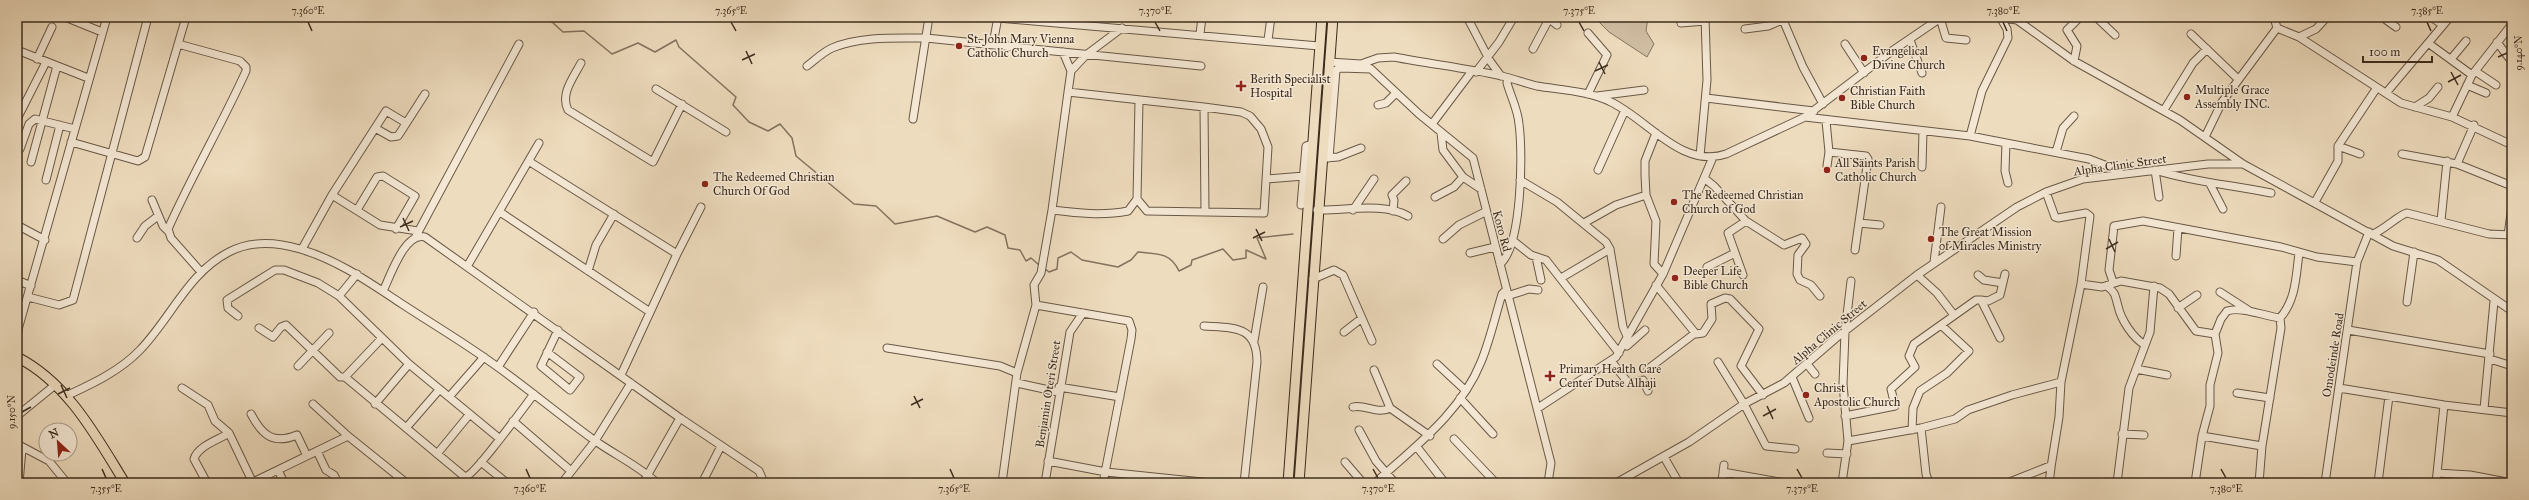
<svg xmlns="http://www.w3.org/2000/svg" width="2529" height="500" font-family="'IM FELL Great Primer',serif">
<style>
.green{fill:#d0bea3;stroke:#867560}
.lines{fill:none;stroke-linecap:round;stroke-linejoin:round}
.stream{stroke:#83725e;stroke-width:1.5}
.minor-casing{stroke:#695846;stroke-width:9}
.major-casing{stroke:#3d2c1e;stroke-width:11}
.minor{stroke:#f4e8d5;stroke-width:7}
.major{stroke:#eedcbe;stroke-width:9}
.ticks{fill:none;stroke:#3d2c1e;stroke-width:1.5}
.poi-dot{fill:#8f2418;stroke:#f4e8d5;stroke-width:1.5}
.labels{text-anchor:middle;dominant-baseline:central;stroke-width:3;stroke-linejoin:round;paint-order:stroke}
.poi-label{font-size:12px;fill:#3d2c1e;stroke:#f4e8d5;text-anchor:start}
.street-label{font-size:12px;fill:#3d2c1e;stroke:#f4e8d5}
.neatline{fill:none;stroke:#3d2c1e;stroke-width:1.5}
.ticks-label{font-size:10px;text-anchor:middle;fill:#3d2c1e}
</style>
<rect width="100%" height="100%" fill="#eedcbe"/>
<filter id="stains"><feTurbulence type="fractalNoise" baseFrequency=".005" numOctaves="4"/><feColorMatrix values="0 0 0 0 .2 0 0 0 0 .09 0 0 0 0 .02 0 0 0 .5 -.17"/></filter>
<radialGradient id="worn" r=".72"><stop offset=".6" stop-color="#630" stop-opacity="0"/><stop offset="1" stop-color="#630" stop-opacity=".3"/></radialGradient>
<!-- green -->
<path class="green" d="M1594,17H1648L1646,31L1654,44L1647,57L1609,32Z"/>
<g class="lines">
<!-- stream -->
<path class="stream" d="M539,17L552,22L563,32L584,31L612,54L638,43L655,52L676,40L679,47L736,97L733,105L749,122L768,131L780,124L792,138L796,156L854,204L876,206L895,224L937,216L975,232L987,227L1005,235L1008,248L1020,250L1026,261L1031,258L1039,265
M1044,268L1049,272L1057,269L1058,258L1071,252L1082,260L1118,267L1131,260L1138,252C1157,254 1170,252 1179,271L1191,265L1192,260L1223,249L1233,260L1246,258V250L1266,259L1257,238L1293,234"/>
<!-- minor casing -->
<g class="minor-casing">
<path id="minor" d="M65,17L102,32
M1467,17L1490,61L1501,76
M1547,17L1557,25
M1995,17L2017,20L2074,61L2180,120L2243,164
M2096,17L2115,35
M2274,17L2277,28
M2382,17L2396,27
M2431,17L2443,25
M998,18L1319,46
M1940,18L1946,38L1966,40
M1783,20L1803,67L1823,104
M1681,23L1705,21
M1122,28L1086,55L1071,71L1068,92L1204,107L1241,112L1250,116L1261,129L1268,147L1264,213L1147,211L1137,199L1139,101
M2277,28L2299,37L2401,103L2452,117L2512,145
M1745,29L1768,26L1789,17
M1588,33L1607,55L1588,94
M1200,34L1202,17
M2191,34L2238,79
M2299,37L2316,29L2327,17
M1268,40L1271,17
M1910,40L1922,73
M2497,42L2512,62
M2428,43L2472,75
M178,44L240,61L246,67V71C222,124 192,175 168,229L171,238L201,272
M993,44L998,17
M1845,44L1864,73
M1533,49L1549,19
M17,50L88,78
M1063,52L1071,71
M37,59L52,27
M2451,59L2466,41
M2074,61L2077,46L2067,30L2080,17
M1329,62L1361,64L1371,69L1419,114L1473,158L1551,463L1548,483
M581,63C573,78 560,94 568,110L653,162L682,104
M1361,64L1378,58L1394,57C1430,64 1466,68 1502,76C1514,79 1525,83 1537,86C1561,90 1589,91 1611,102C1647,119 1682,169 1726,154L1805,117L1892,51L1942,17
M807,66C815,60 823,52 832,48C860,36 896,38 926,38L1201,66
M2475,71L2496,85
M1476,72L1499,42L1514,17
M2467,85L2486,93
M656,89L726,132
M1068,92L1052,210C1077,213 1102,216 1128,211L1137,199
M2386,93L2450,17
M1597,96L1644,90
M1706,98L1814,111
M1378,105L1386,103L1396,93
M1204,107L1205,212
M2415,107L2429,98L2438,87
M2164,110L2193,63L2207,49
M1805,117L1970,136L2089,159L2110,167L2121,174
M2452,117L2472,75L2512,24
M17,119L46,62
M913,119L929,17
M1826,121L1829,152L1827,166
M1432,124L1472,71
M375,128L391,137L398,136L425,94
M1441,133L1443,150L1463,177
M1656,133L1645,161V175L1646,195L1656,221L1654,264L1663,274
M1970,136L1982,91L2008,38L2007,29L2000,17
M2205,137L2222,102L2277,28
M71,142L138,161L145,157L186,17
M2006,143L2005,171L2008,183
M2338,146L2360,154
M20,149L29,124L35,119L75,129
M1829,152L1866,156L1868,159L1855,250
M2056,152L2063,128L2074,116
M2402,154L2457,164L2512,186
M1700,156L1707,80L1705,17
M1325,158L1338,157L1361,148
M1329,158L1336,70L1340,68L1371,69
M31,162L57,66
M530,162L677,254
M2457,164L2474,125
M1922,167L1923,131
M1598,170L1625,110
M1704,178L1714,186L1746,221L1784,245L1802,238L1806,244L1798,255L1797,274L1800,280L1811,285L1820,296
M1267,179L1304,176
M46,180L60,125
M1520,180L1557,202L1606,242L1610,249L1623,327L1627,336
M2210,184L2223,209
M2046,192L2055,217L2058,218L2086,213L2090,216L2081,284L2061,382L2059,417L2051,467
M332,195L380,225L418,231
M1435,197L1454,187L1463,177L1481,189
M2159,197L2155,170C2193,182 2232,185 2271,193
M152,200L163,226L169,232
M2315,202L2338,161V146L2376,89
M1301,205L1306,146L1312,144
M357,210L377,177L383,176L415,196L396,229
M1317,210C1346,211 1382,202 1408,216
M1353,210L1374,179
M1393,211L1394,200L1392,195L1406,181
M500,212L650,312
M2441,221L2447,161
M1584,223L1616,205L1646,195
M1859,223L1880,225
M17,225L45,240
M2373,234C2384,230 2400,214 2407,213L2489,234L2512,235
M2508,235L2512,206
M416,236L519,44
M137,238L145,226L158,216
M1443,239L1459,225L1485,212
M1512,240L1531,255L1546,260L1619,353
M302,249L332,195L386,111L406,123
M1470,253L1495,247
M2176,256L2178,228
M1536,257L1541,280
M1934,262L1941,207
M1500,264C1522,246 1523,153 1519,124C1518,110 1511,97 1507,83L1508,78
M468,265L539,143
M1707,267L1735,253
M588,271L596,245L614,214
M1743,275L1728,233L1746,221
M1917,275L1937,293L1954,315
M1978,275L1984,280L2003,283
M1561,278L1610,249
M1313,279L1334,270L1343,275L1372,341
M17,280L31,286
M2113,282L2109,270L2114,226L2143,221L2281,247L2317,257L2357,262
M2081,284L2102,287L2121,281L2160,288L2169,294L2196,331L2215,334
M1656,285L1696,334L1703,333L1712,319L1711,304L1725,298L1730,299L1759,329L1741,366L1763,395
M2108,287C2116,293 2115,296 2118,306C2121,320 2133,338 2145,345
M383,291C390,277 405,231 425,237L680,418L759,471L762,478L760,483
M2220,292L2248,310
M339,296L357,274
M1507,296L1529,289L1538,290
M28,297L59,305L73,300L148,17
M1981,300L1988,301L2000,295L2005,274
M2407,302L2414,252
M1036,305L1129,321L1132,330L1131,339L1103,483
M2178,308L2197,295
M238,316L228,308L227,300L275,270H284L318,283L339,296L409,364L500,439
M1204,326C1233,328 1257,325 1257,362L1244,483
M259,328L273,337L281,327L286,325L340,377H345L465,477C475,475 524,407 534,394
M2348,330L2490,354
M1344,332L1362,318
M17,333L107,17
M1254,341L1263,287
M1624,343L1627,346L1645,330
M887,348L1000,366L1017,373L1002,483
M547,352L580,377L570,390L541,366L558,330
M2490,359L2512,366
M1612,362L1629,384L1643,380L1648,391
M1718,362L1744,404L1766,446L1795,449
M1437,364L1465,390
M1807,364L1815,374
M298,366L329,333
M498,367L534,312
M1648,369L1694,334
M2136,369L2167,375
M1374,370L1390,408L1430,436
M1017,373L1036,305L1034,285L1041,273L1052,210
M621,375L677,254L701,207
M345,377L382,338
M1792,377L1809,418
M1017,383L1058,392
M1059,387L1120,397
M182,388L208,405L215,421L229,433L253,483
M2339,388L2444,405L2512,413
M2237,393L2270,398
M66,396C92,384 120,371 140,350C171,318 188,273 229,252C252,240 276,242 300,249C338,260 370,283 402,304C434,325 468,345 499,368C531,391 562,417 594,440C615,455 639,466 657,483
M449,397L484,357
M1460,398L1493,434
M313,404L348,436L404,481
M375,404L409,364
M1353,407C1365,404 1378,415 1390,408
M1538,408L1616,357L1663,274L1713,157
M2484,409L2494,301
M251,414C262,435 273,445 297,435L307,456
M17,416L55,385
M1845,416L1895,406L1891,389L1915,367L1909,356L1914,344L1976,300H1981L2000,338
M513,421L571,471
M406,428L439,390
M1921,428L1926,474L1929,483
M1359,430L1376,461L1395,483
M1912,430L1913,408L1920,391L1947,373L1969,351L1941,325
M2122,434L2144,435
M2202,436L2262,446
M1454,439L1496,483
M1848,441L1921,428L1955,419L1968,410L2012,395L2061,382
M17,444L49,461L67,483
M1417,447L1445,483
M317,451L326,470L334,475L338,483
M1827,453L1847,454
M437,454L469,415
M1664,457L1679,483
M1048,461L1106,472L1212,483
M481,462L507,483
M1345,462L1363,483
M278,470L284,483
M1723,472L1785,483
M2437,473L2470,475L2512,483
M1627,477L1633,483
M1722,481L1724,465
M253,482L348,436
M19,483L22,449
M207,483L194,459C198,446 218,440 229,433
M562,483L595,441L631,383
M643,483L680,418
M702,483L721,446
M1045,483L1070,332L1083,313
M1375,483C1414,447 1460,414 1481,362C1490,340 1495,317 1502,294L1506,290
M1616,483L1689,442L1744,404L1784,383L1836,338L1917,275L2017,207L2046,192L2083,179L2208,164H2243L2393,246L2438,260L2512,311
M1842,483L1848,441L1843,384L1845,332L1851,281
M2007,483L2050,466L2051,468L2049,483
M2117,483L2129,388L2150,332L2154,286
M2195,483L2202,436L2210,406V385L2218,353L2215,334L2221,319L2227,311C2242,306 2264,316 2280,318
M2259,483L2262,446L2281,328L2280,318C2296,300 2296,276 2299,253
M2325,483L2357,262L2369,232
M2378,483L2389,396
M2436,483L2444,405"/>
</g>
<!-- major casing -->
<g class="major-casing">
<path id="major" d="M17,332V331
M17,357C68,383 96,436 125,483
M1288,483L1322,17
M1299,483L1333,17"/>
</g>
<!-- minor -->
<use href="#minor" class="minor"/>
<!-- major -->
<use href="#major" class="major"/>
</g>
<!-- ticks -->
<path class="ticks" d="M308,22L312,31M731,22L736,31M1155,22L1160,31M1579,22L1584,31M2003,22L2007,31M2427,22L2431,31M746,51L752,64M2498,57L2507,53M742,60L755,54M1599,62L1605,74M1595,71L1608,65M2451,72L2458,85M2448,82L2461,75M403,218L409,231M400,227L413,221M1256,229L1262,241M1253,238L1265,232M2109,239L2115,252M2106,249L2118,242M61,385L67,398M58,394L70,388M914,396L920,408M911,405L923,399M1767,406L1773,419M22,412L31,407M1763,416L1776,409M102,469L106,478M526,469L530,478M950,469L954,478M1373,469L1378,478M1797,469L1802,478M2221,469L2226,478"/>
<!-- markers -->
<g class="poi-dot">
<circle cx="959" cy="46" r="4"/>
<circle cx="1864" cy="58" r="4"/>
<path d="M1239 80h4v4h4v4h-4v4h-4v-4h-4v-4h4z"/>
<circle cx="2187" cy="97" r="4"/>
<circle cx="1842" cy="98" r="4"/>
<circle cx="1827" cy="170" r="4"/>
<circle cx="705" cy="184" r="4"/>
<circle cx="1674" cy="202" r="4"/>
<circle cx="1931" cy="239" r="4"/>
<circle cx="1675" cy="278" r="4"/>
<path d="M1548 370h4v4h4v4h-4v4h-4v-4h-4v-4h4z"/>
<circle cx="1806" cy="395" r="4"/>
</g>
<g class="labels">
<!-- poi labels -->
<g class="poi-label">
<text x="967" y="39">St. John Mary Vienna<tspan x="967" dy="14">Catholic Church</tspan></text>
<text x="1872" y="51">Evangelical<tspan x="1872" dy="14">Divine Church</tspan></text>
<text x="1250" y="79">Berith Specialist<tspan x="1250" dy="14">Hospital</tspan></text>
<text x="2195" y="90">Multiple Grace<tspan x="2195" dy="14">Assembly INC.</tspan></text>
<text x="1850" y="91">Christian Faith<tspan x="1850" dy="14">Bible Church</tspan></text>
<text x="1835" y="163">All Saints Parish<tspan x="1835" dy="14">Catholic Church</tspan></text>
<text x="713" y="177">The Redeemed Christian<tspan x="713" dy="14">Church Of God</tspan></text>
<text x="1682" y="195">The Redeemed Christian<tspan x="1682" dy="14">Church of God</tspan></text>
<text x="1939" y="232">The Great Mission<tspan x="1939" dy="14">of Miracles Ministry</tspan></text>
<text x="1683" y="271">Deeper Life<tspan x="1683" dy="14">Bible Church</tspan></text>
<text x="1559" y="369">Primary Health Care<tspan x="1559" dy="14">Center Dutse Alhaji</tspan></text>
<text x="1814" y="388">Christ<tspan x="1814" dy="14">Apostolic Church</tspan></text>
</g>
<!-- street labels -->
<g class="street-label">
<text transform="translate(2120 165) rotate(-8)">Alpha Clinic Street</text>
<text transform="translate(1502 231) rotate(75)">Koro Rd</text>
<text transform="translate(1829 332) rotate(-40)">Alpha Clinic Street</text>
<text transform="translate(2333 355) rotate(-81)">Omodeinde Road</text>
<text transform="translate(1048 394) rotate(-81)">Benjamin Oteri Street</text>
</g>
</g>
<!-- margin -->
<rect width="2529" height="500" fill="none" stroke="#eedcbe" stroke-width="44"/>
<!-- north arrow -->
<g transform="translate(58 442) rotate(334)"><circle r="19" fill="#f4e8d5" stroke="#ab9d8c"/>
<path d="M0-3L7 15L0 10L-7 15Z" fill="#8f2418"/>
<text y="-6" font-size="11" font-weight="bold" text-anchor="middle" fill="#3d2c1e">N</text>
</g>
<!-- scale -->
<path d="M2363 56v6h69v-6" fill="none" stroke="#3d2c1e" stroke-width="2"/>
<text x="2369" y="56" font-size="12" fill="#3d2c1e" stroke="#f4e8d5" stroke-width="3" paint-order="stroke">100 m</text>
<rect x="22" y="22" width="2485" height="456" class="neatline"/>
<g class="ticks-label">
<text x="308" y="14">7.360°E</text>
<text x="731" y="14">7.365°E</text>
<text x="1155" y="14">7.370°E</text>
<text x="1579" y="14">7.375°E</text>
<text x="2003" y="14">7.380°E</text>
<text x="2427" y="14">7.385°E</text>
<text transform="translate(2518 53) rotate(-90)" y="4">9.140°N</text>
<text transform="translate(11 412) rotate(-90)" y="4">9.150°N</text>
<text x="106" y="492">7.355°E</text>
<text x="530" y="492">7.360°E</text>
<text x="954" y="492">7.365°E</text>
<text x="1378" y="492">7.370°E</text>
<text x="1802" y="492">7.375°E</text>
<text x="2226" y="492">7.380°E</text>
</g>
<rect width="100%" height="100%" filter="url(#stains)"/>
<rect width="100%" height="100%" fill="url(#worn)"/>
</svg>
